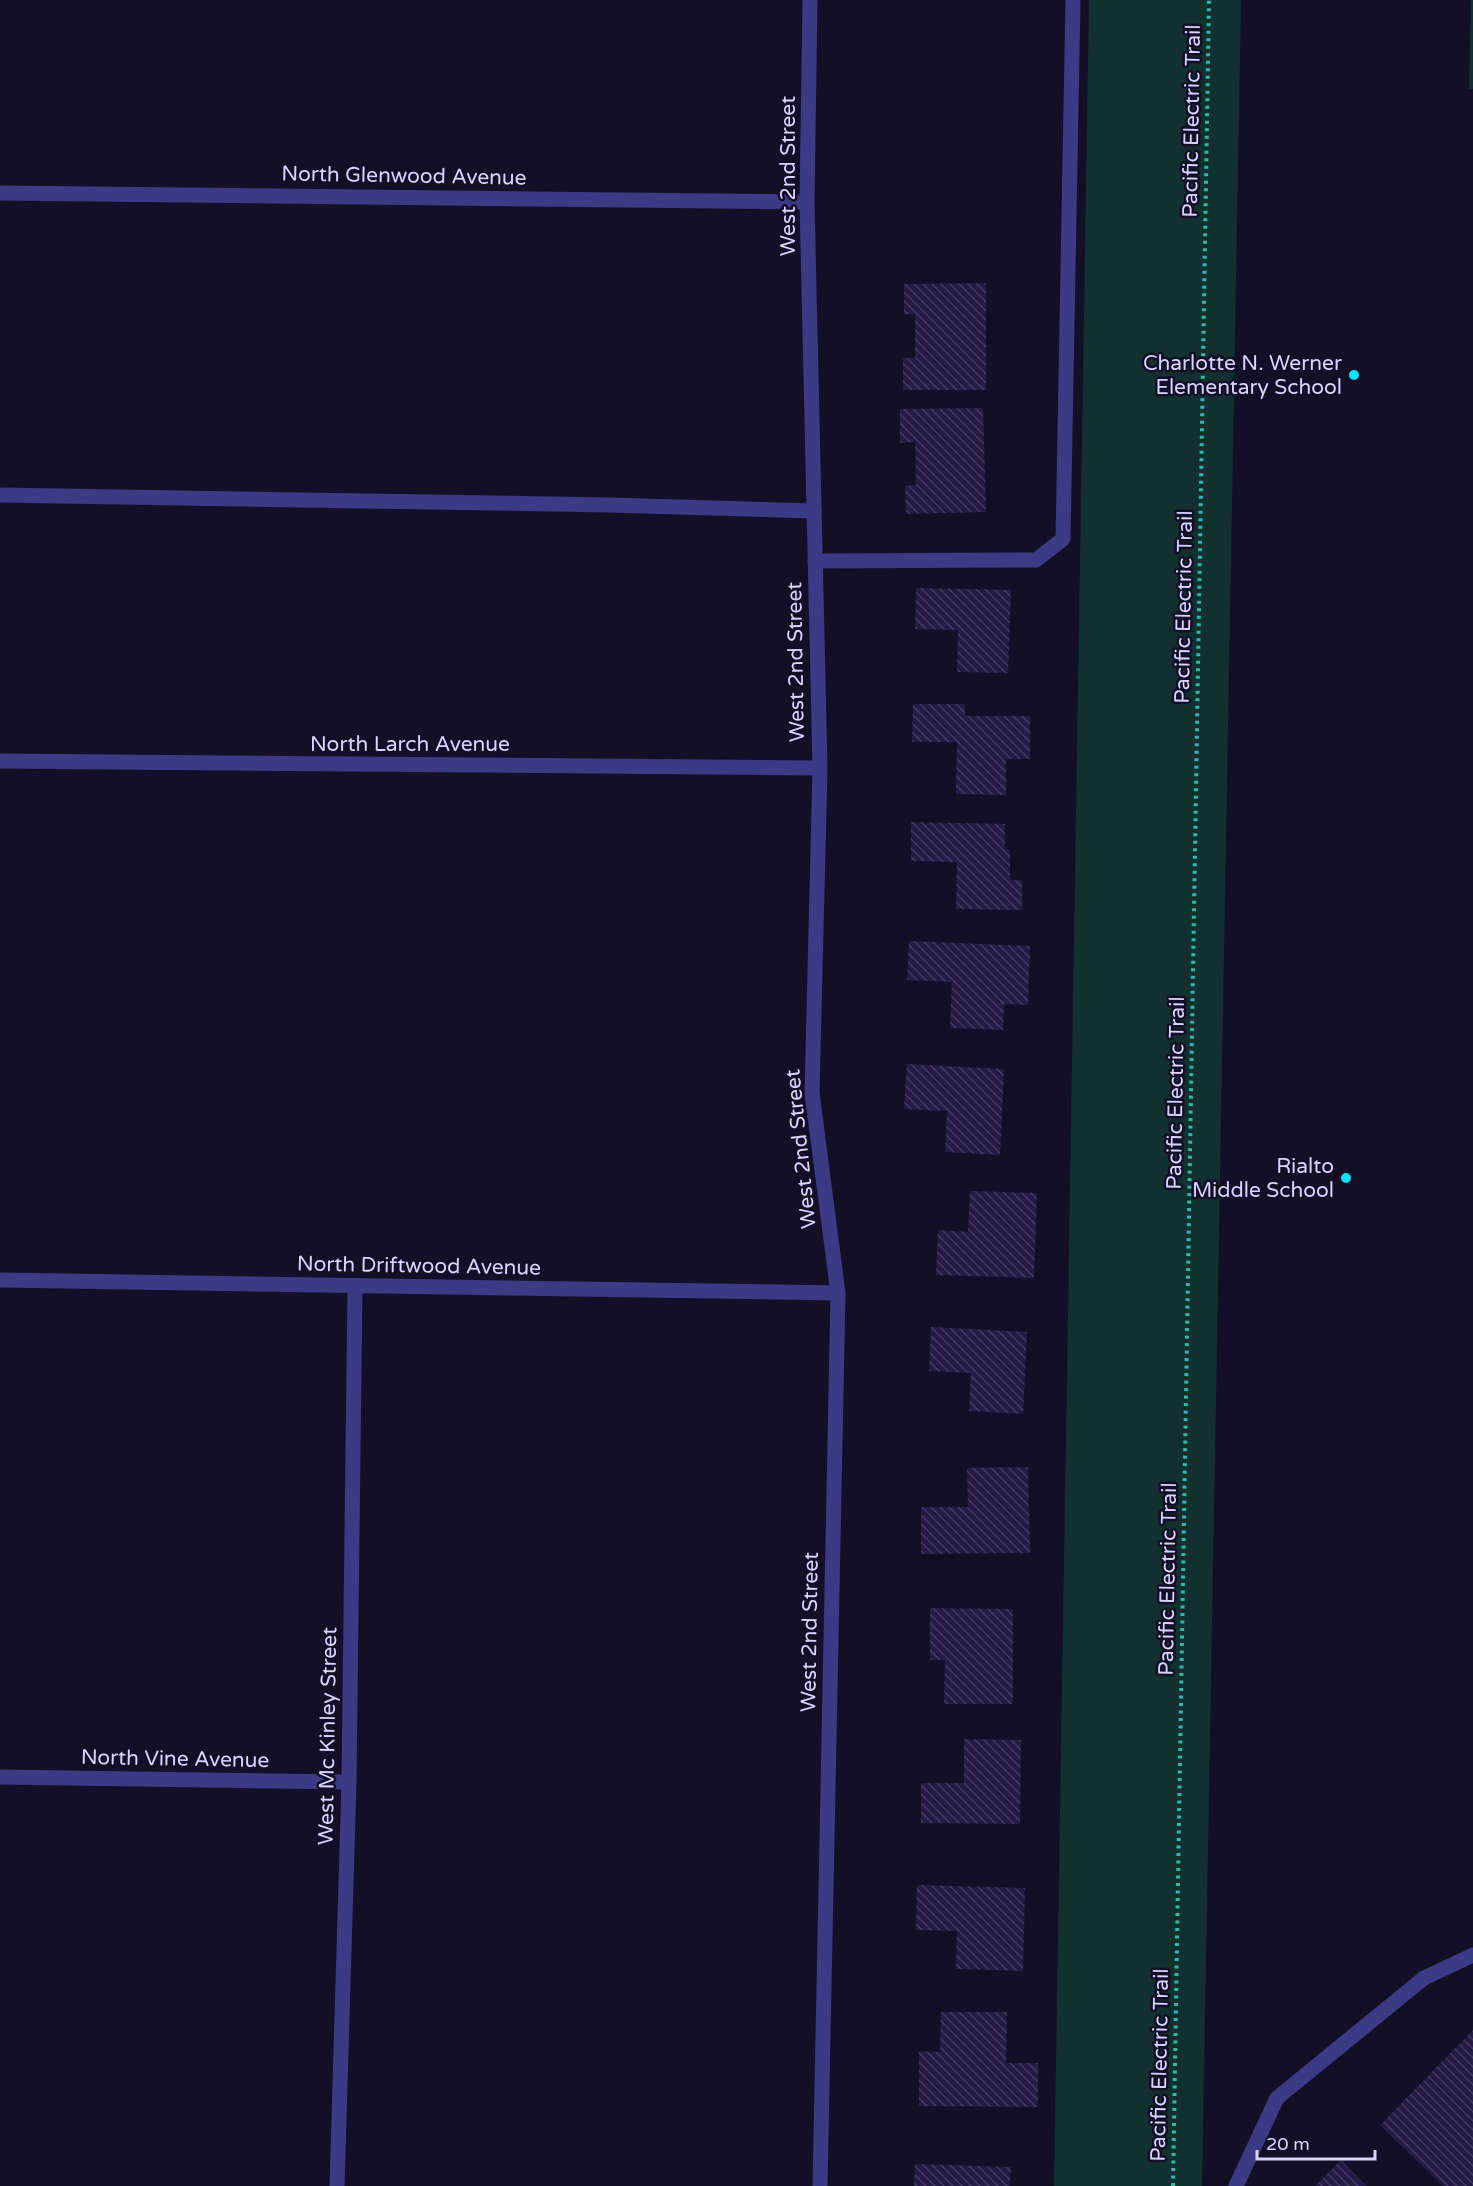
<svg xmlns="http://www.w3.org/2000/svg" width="1473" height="2186" font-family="'Varela Round',sans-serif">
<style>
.green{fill:#12302f}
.building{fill:url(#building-back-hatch)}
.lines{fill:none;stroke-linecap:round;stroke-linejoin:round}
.path{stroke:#2fb8b0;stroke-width:4;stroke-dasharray:3 4.5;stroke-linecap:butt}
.service{stroke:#3d3a85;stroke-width:15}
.minor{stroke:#3d3a85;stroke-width:15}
.poi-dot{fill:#00e5ff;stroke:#130f26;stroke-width:2}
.labels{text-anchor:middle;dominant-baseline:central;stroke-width:5;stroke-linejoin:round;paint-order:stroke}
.street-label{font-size:21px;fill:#d9d4ff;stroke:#130f26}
.poi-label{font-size:21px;fill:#d9d4ff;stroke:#130f26;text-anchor:end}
</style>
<defs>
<pattern id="building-back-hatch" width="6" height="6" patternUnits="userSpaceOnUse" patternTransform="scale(1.5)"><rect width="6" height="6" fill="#241b47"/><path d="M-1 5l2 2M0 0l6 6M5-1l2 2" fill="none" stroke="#433b63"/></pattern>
</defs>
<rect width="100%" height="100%" fill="#130f26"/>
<!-- green -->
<path class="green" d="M1089,0H1241L1202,2186H1054Z
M1471,0H1473V89H1469Z"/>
<!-- building -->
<path class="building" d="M986,283V390H903V358H915V314H904V284Z
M983,408L986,512L906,514L905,486L916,485L915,442L900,443V409Z
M916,588L1011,590L1008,673L957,672L958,630L915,629Z
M913,704H965V716H1030V759H1006V795L956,794L957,742H912Z
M911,822L1005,824V849H1010V880H1022V910L956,909L957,862L911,861Z
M909,941L1030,946L1028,1005L1004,1004L1003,1030L950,1028L952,982L907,980Z
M907,1064L1004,1069L1000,1155L945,1152L947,1111L904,1109Z
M970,1191L1037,1193L1034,1278L936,1275L938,1230L968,1232Z
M931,1327L1027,1332L1023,1414L969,1411L971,1373L929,1371Z
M1028,1467L1030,1553L921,1554V1507H968L967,1468Z
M930,1608L1013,1609V1704H944L945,1660H930Z
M964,1739L1021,1740L1020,1824L921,1823V1783H964Z
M917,1885L1025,1888L1023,1971L956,1969L957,1931L916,1930Z
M941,2012H1007L1006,2063H1038V2107L919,2106V2051L940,2052Z
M1473,2030V2186H1443L1380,2125Z
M1341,2160L1366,2186H1315Z
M915,2164L1011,2167L1010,2186H914Z"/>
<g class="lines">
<!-- path -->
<path class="path" d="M1173,2186L1209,0"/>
<!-- service -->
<path class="service" d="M0,495L610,505L814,511
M815,561L1036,560L1063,539L1073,0
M1236,2186L1277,2098L1424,1978L1473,1955"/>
<!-- minor -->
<path class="minor" d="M810,0L807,202L820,768L812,1093L838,1293L820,2186
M0,193L807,202
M0,761L820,768
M0,1280L838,1293
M0,1777L349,1782
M337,2186L349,1782L355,1286"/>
</g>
<!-- markers -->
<g class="poi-dot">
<circle cx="1354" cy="375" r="6"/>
<circle cx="1346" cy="1178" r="6"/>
</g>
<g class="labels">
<!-- street labels -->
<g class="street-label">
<text transform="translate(1192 121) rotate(-89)">Pacific Electric Trail</text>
<text transform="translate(404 176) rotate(1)">North Glenwood Avenue</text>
<text transform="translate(788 176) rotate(-90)">West 2nd Street</text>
<text transform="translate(1184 607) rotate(-89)">Pacific Electric Trail</text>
<text transform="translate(796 662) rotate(-91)">West 2nd Street</text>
<text x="410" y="744">North Larch Avenue</text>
<text transform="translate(1176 1093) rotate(-89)">Pacific Electric Trail</text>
<text transform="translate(801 1149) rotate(-96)">West 2nd Street</text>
<text transform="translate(419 1266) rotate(1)">North Driftwood Avenue</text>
<text transform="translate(1168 1579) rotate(-89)">Pacific Electric Trail</text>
<text transform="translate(810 1632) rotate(-89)">West 2nd Street</text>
<text transform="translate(328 1736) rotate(-89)">West Mc Kinley Street</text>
<text transform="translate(175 1759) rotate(1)">North Vine Avenue</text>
<text transform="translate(1160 2065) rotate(-89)">Pacific Electric Trail</text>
</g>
<!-- poi labels -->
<g class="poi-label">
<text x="1342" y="363">Charlotte N. Werner<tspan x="1342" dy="24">Elementary School</tspan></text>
<text x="1334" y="1166">Rialto<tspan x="1334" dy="24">Middle School</tspan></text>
</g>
</g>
<!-- scale -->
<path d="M1257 2150v9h118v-9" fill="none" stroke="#d9d4ff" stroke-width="3"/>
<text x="1266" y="2150" font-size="18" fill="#d9d4ff" stroke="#130f26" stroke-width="4.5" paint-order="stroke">20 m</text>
</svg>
